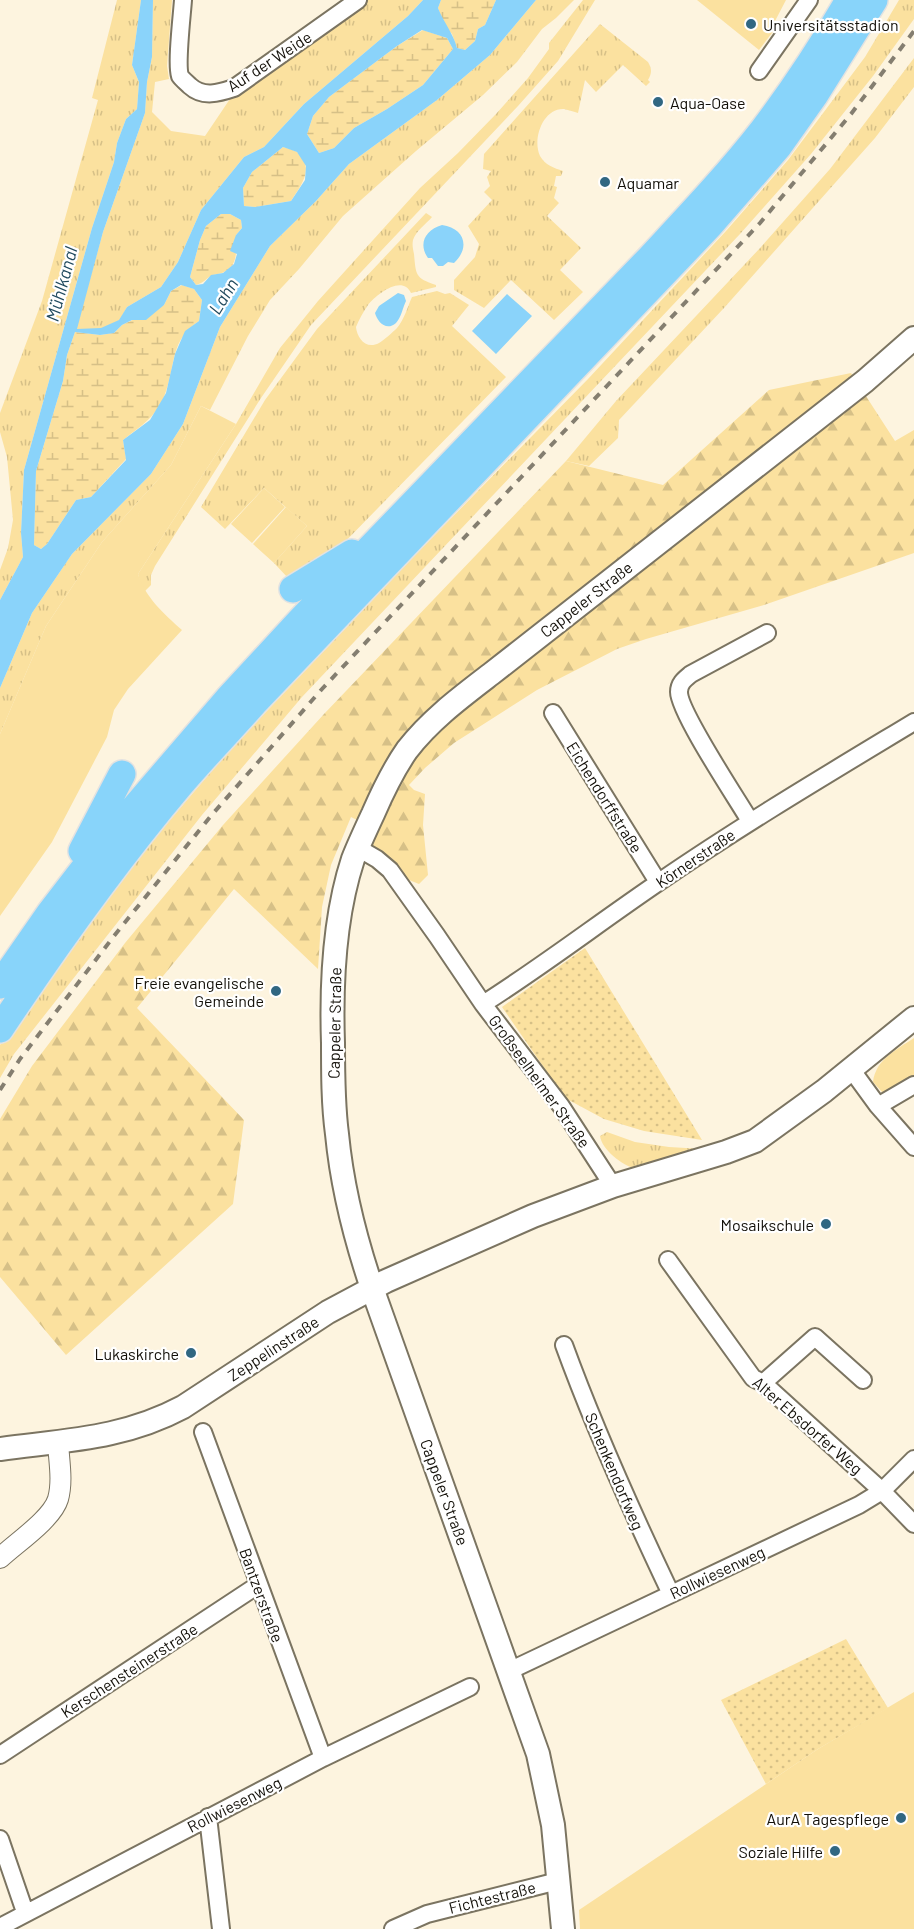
<svg xmlns="http://www.w3.org/2000/svg" width="914" height="1929" font-family="Barlow,sans-serif">
<style>
.grass{fill:url(#grass-tufts)}
.forest{fill:url(#forest-firs)}
.wetland{fill:url(#wetland-marsh)}
.park{fill:#fbe19f}
.garden{fill:url(#garden-dots)}
.water{fill:#8ad3fa;fill-rule:evenodd}
.lines{fill:none;stroke-linecap:round;stroke-linejoin:round}
.minor-casing{stroke:#7b7461;stroke-width:20}
.tertiary-casing{stroke:#7b7461;stroke-width:22}
.secondary-casing{stroke:#7b7461;stroke-width:26}
.trunk-casing{stroke:#e3e2e1;stroke-width:30}
.minor{stroke:#fff;stroke-width:16}
.tertiary{stroke:#fff;stroke-width:20}
.secondary{stroke:#fff;stroke-width:22}
.trunk{stroke:#88d4fa;stroke-width:27}
.rail{stroke:#847e70;stroke-width:4;stroke-dasharray:8 8;stroke-linecap:butt}
.poi-dot{fill:#316782;stroke:#fff;stroke-width:2}
.labels{text-anchor:middle;dominant-baseline:central;stroke-width:4.5;stroke-linejoin:round;paint-order:stroke}
.poi-label{font-size:16px;fill:#120f08;stroke:#fff;text-anchor:end}
.street-label{font-size:16px;fill:#120f08;stroke:#fff}
.water-label{font-size:18px;font-style:italic;fill:#214a5e;stroke:#fff}
</style>
<defs>
<pattern id="grass-tufts" width="24" height="20" patternUnits="userSpaceOnUse" patternTransform="scale(1.5)"><rect width="24" height="20" fill="#fbe19f"/><path d="M3 7l-1-3M5 7V3M7 7l1-3M15 17l-1-3M17 17v-4M19 17l1-3" fill="none" stroke="#d6c087"/></pattern>
<pattern id="forest-firs" width="22" height="20" patternUnits="userSpaceOnUse" patternTransform="scale(1.5)"><rect width="22" height="20" fill="#fbe19f"/><path d="M5 1l3.5 6h-7zM16 11l3.5 6h-7z" fill="#d6c087"/></pattern>
<pattern id="wetland-marsh" width="20" height="14" patternUnits="userSpaceOnUse" patternTransform="scale(1.5)"><rect width="20" height="14" fill="#fbe19f"/><path d="M1 5h8M5 5V1M11 12h8M15 12V8" fill="none" stroke="#d6c087"/></pattern>
<pattern id="garden-dots" width="8" height="8" patternUnits="userSpaceOnUse" patternTransform="scale(1.5)"><rect width="8" height="8" fill="#fbe19f"/><path d="M2 2h.1M6 6h.1" fill="none" stroke="#d6c087" stroke-width="1.8" stroke-linecap="round"/></pattern>
</defs>
<rect width="100%" height="100%" fill="#fdf4df"/>
<!-- grass -->
<path class="grass" d="M117,0H141L132,65L139,82L137,109L126,119L117,143L114,162L92,228L24,470L21,533L23,557L0,600V570L8,548L13,520L7,457L0,432V413L42,301L98,100L92,98Z
M153,0H172L167,66L169,79L155,82L152,112L171,131L205,136L234,93L254,80L367,0H423L408,16L304,104L264,147L244,157L201,210L178,262L161,287L127,307L120,320L101,329H76L103,232L145,113L147,82L152,57Z
M536,0H574L556,18L542,29L517,62L483,95L416,151L343,216L299,269L270,300L248,336L210,410L201,406L171,465L102,542L46,626L0,734V688L32,613L72,554L151,474L183,424L220,327L270,246L316,201L349,164L437,100L490,55Z
M583,0H595L558,61L518,106L311,325L261,398L155,566L151,575V585L145,591L141,586L138,574L236,424L280,348L318,301L420,188L458,153L496,114L528,78L549,49V43Z
M899,0H914V19L873,76L811,154L740,234L302,697L202,815L14,1054L0,1078V1045L142,853L227,753L417,553L588,379L726,231L788,160L865,57Z
M600,24L648,62C652,69 652,73 648,80L650,82L646,86L623,65L596,92L585,80L578,113C574,112 569,110 564,109C543,108 532,139 540,156C545,165 554,168 563,171L561,176H556L554,186L557,187L554,198L559,203L547,216L581,248L560,270L583,292L554,320L511,280L484,308L454,290V280L475,257L479,244L468,226L492,200L484,192L490,186L487,177L491,171L483,169L484,154Z
M914,58V87L875,138L724,308L619,420L618,438L589,466L566,461L616,401L761,247L830,169Z
M426,213L432,217C426,224 416,231 413,240C412,245 413,249 414,254C416,275 415,278 436,285V287L411,293C402,274 376,295 368,305C363,312 359,320 356,327C357,338 366,350 379,343C384,340 393,332 397,328C404,320 408,306 412,297L437,291L445,294L450,293L469,305L452,326L506,377L336,551L289,579L274,563L307,526L264,488L225,529L201,507L265,400L317,329Z
M607,1132L635,1142L669,1147L703,1149L636,1169C622,1165 602,1150 600,1136Z"/>
<!-- forest -->
<path class="forest" d="M851,373L895,441L914,430V553L764,605L646,639L617,649L537,690L454,743L425,768L409,785L414,790L425,794L423,825L428,875L419,884L409,880L369,845L377,830L351,817L331,865L322,907L318,969L234,889L137,1008L244,1120L233,1204L66,1355L0,1277V1119L32,1066L125,943L223,825L324,714L566,461L663,485L769,390Z"/>
<!-- wetland -->
<path class="wetland" d="M441,0H496L485,25L478,29L475,41L465,50L457,48L452,34L444,25L438,8Z
M423,30L447,38L453,49L423,85L387,109L354,128L334,148L319,153L307,134L313,116L329,97L397,46Z
M283,147C287,148 294,150 297,152C316,168 300,187 291,201L255,207L244,206L243,188L252,172Z
M221,214H230L241,220L242,228L236,235C236,251 239,266 222,273C219,274 216,274 213,275C206,278 204,283 196,285L190,277L200,240L206,226Z
M182,285L194,289L202,300L199,321C170,341 176,362 166,391C159,415 141,426 123,440L126,459L91,497L76,500L47,544L41,549L34,545L36,471L63,381L67,355L75,332L100,335L114,333L122,325L164,305L171,291Z"/>
<!-- park -->
<path class="park" d="M697,0H786L774,23L778,25L759,50Z
M201,406L236,424L138,574C145,597 164,614 182,630L128,689L114,710L107,737L52,842L0,916V734L46,626L102,542L171,465Z
M264,488L285,507L252,543L231,524Z
M286,507L307,526L274,563L253,544Z
M914,1038V1078L889,1092H882L873,1082C876,1059 896,1050 914,1038Z
M914,1692V1929H580L579,1910L818,1749Z"/>
<!-- garden -->
<path class="garden" d="M585,948L702,1140L644,1131L604,1119L565,1098L502,1007Z
M846,1639L888,1708L818,1749L766,1784L721,1700Z"/>
<!-- water -->
<path class="water" d="M141,0H153L152,57L147,82L145,113L103,232L77,329L101,328L119,320L127,307L161,287L178,262L201,210L244,157L264,147L304,104L408,16L423,0H441L438,8C444,23 453,33 457,48L465,50L475,41L478,29L485,25L496,0H536L490,55L437,100L349,164L316,201L270,246L220,327L183,424L151,474L72,554L32,613L0,688V600L23,557L21,533L24,470L92,228L114,162L117,143L126,119L137,109L139,82L132,65ZM422,30L447,38L453,49L423,85L387,109L354,128L334,148L319,153L307,134L313,116L329,97L397,46ZM283,147L297,152L306,166L305,180L291,201L255,207L244,206L243,188L252,172ZM221,214H230L241,220L242,228L236,235L230,251L237,254L234,264L223,273L211,275L203,284L196,285L190,277L200,240L206,226ZM181,285L194,289L202,300L199,321L185,331L175,354L166,393L150,420L123,440L126,460L91,497L76,500L47,544L41,549L34,545L36,471L63,381L67,355L75,332L100,335L114,333L122,325L132,320H146L164,305L171,291Z
M442,225C464,228 471,247 454,263L448,262L443,266H438L432,258H428C418,244 425,230 442,225Z
M398,293L404,295L406,301C403,307 401,318 396,323C386,332 377,321 375,313L379,306Z
M507,294L532,316L496,354L472,331Z"/>
<g class="lines">
<!-- minor casing -->
<g class="minor-casing">
<path id="minor" d="M183,0C182,15 176,64 180,76C182,79 187,83 190,86C203,98 219,93 234,88L358,0
M759,71L809,0
M553,713L658,882
M750,821C737,799 679,712 679,692C679,683 685,679 691,674L767,633
M358,848L377,859L390,870L437,936L483,1004L561,1106L613,1186
M483,1004C543,966 600,922 659,882C742,825 828,774 914,722
M851,1069L878,1106L914,1147
M878,1106L914,1085
M668,1260L753,1378L763,1383L882,1491L914,1524
M564,1345C595,1430 632,1512 671,1594
M763,1383L815,1337L863,1380
M203,1432L323,1758
M509,1671L859,1505L882,1491L914,1459
M0,1755L258,1585
M208,1817L221,1929
M0,1839L25,1912
M0,1927L323,1758L470,1687
M393,1929L427,1914L558,1881"/>
</g>
<!-- tertiary casing -->
<g class="tertiary-casing">
<path id="tertiary" d="M0,1558C16,1543 52,1519 58,1499C63,1481 59,1461 58,1443"/>
</g>
<!-- secondary casing -->
<g class="secondary-casing">
<path id="secondary" d="M0,1449C66,1440 123,1439 183,1407L328,1312L386,1281L533,1216L613,1186L726,1152L755,1141L824,1091L914,1018
M563,1929L553,1825L538,1754L372,1288C355,1238 342,1186 337,1134C333,1104 333,1074 333,1043C331,984 334,917 353,859C359,844 366,829 373,814C383,791 393,770 407,750C430,720 461,697 491,674L865,381L914,338"/>
</g>
<!-- trunk casing -->
<g class="trunk-casing">
<path id="trunk" d="M293,589L352,553
M82,851L122,774
M0,985L50,913L100,848L228,699L301,620L650,258C688,217 728,175 763,130C794,89 823,45 849,0
M0,1029C56,945 115,862 180,785C204,757 230,730 254,703L710,225L778,147L814,96L874,0"/>
</g>
<!-- minor -->
<use href="#minor" class="minor"/>
<!-- tertiary -->
<use href="#tertiary" class="tertiary"/>
<!-- secondary -->
<use href="#secondary" class="secondary"/>
<!-- trunk -->
<use href="#trunk" class="trunk"/>
<!-- rail -->
<path class="rail" d="M0,1090L20,1059L114,936L210,817L322,689L760,223L851,114L914,31"/>
</g>
<!-- markers -->
<g class="poi-dot">
<circle cx="751" cy="24" r="6"/>
<circle cx="658" cy="102" r="6"/>
<circle cx="605" cy="182" r="6"/>
<circle cx="276" cy="991" r="6"/>
<circle cx="826" cy="1224" r="6"/>
<circle cx="191" cy="1353" r="6"/>
<circle cx="901" cy="1818" r="6"/>
<circle cx="835" cy="1851" r="6"/>
</g>
<g class="labels">
<!-- poi labels -->
<g class="poi-label">
<text x="763" y="24" text-anchor="start">Universitätsstadion</text>
<text x="670" y="102" text-anchor="start">Aqua-Oase</text>
<text x="617" y="182" text-anchor="start">Aquamar</text>
<text x="264" y="982">Freie evangelische<tspan x="264" dy="18">Gemeinde</tspan></text>
<text x="814" y="1224">Mosaikschule</text>
<text x="179" y="1353">Lukaskirche</text>
<text x="889" y="1818">AurA Tagespflege</text>
<text x="823" y="1851">Soziale Hilfe</text>
</g>
<!-- street labels -->
<g class="street-label">
<text transform="translate(269 61) rotate(-33)">Auf der Weide</text>
<text transform="translate(586 599) rotate(-38)">Cappeler Straße</text>
<text transform="translate(605 797) rotate(58)">Eichendorffstraße</text>
<text transform="translate(695 858) rotate(-34)">Körnerstraße</text>
<text transform="translate(334 1023) rotate(-89)">Cappeler Straße</text>
<text transform="translate(540 1081) rotate(54)">Großseelheimer Straße</text>
<text transform="translate(273 1348) rotate(-33)">Zeppelinstraße</text>
<text transform="translate(808 1425) rotate(41)">Alter Ebsdorfer Weg</text>
<text transform="translate(615 1471) rotate(67)">Schenkendorfweg</text>
<text transform="translate(445 1492) rotate(70)">Cappeler Straße</text>
<text transform="translate(717 1572) rotate(-25)">Rollwiesenweg</text>
<text transform="translate(262 1595) rotate(70)">Bantzerstraße</text>
<text transform="translate(129 1670) rotate(-33)">Kerschensteinerstraße</text>
<text transform="translate(234 1804) rotate(-27)">Rollwiesenweg</text>
<text transform="translate(492 1897) rotate(-14)">Fichtestraße</text>
</g>
<!-- water labels -->
<g class="water-label">
<text transform="translate(61 284) rotate(-75)">Mühlkanal</text>
<text transform="translate(223 296) rotate(-58)">Lahn</text>
</g>
</g>
</svg>
